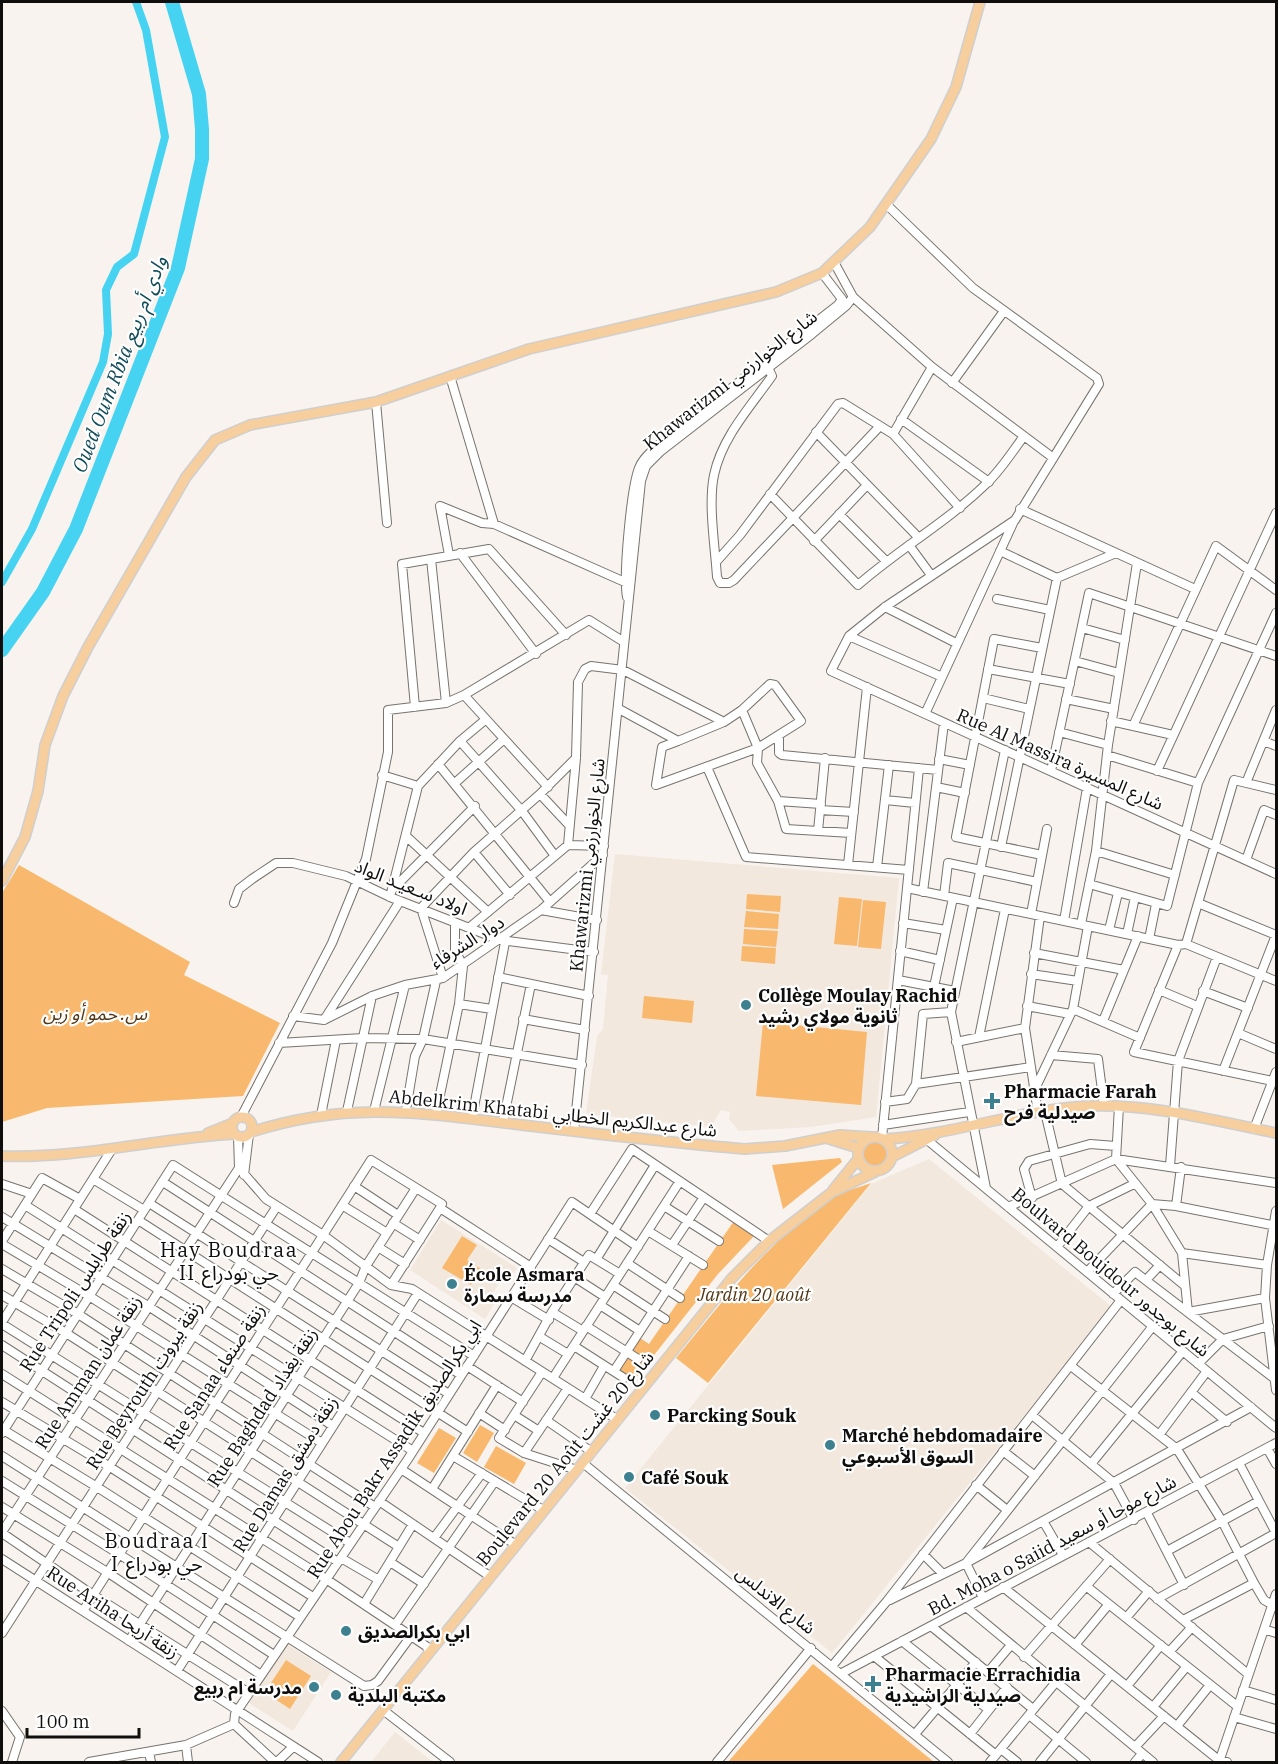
<svg xmlns="http://www.w3.org/2000/svg" width="1278" height="1764" font-family="'IBM Plex Serif','Noto Sans Arabic',serif">
<style>
.built{fill:#f2e8dd}
.green{fill:#f8b86d}
.lines{fill:none;stroke-linecap:round;stroke-linejoin:round}
.canal{stroke:#46d3f1;stroke-width:8}
.river{stroke:#46d3f1;stroke-width:14}
.minor-casing{stroke:#77736e;stroke-width:10}
.major-casing{stroke:#cfcfcf;stroke-width:12}
.minor{stroke:#fff;stroke-width:8}
.major{stroke:#f7ce9d;stroke-width:9}
.poi-dot{fill:#3d8090;stroke:#fff;stroke-width:2}
.labels{text-anchor:middle;dominant-baseline:central;stroke-width:4.5;stroke-linejoin:round;paint-order:stroke}
.street-label{font-size:18px;fill:#100e0d;stroke:#fff}
.poi-label{font-size:18px;font-weight:bold;fill:#100e0d;stroke:#fff;text-anchor:start}
.park-label{font-size:18px;font-style:italic;fill:#523715;stroke:#fff}
.water-label{font-size:20px;font-style:italic;fill:#104c59;stroke:#fff}
.neighbourhood-label{font-size:20px;letter-spacing:1.5px;fill:#100e0d;stroke:#fff}
</style>
<rect width="100%" height="100%" fill="#f8f3ee"/>
<!-- built -->
<path class="built" d="M615,854L899,878L876,1117L811,1127L739,1131L729,1119L730,1112L721,1110L711,1127L586,1114L597,1036L603,1029L608,975L601,974Z
M929,1159L1112,1307L832,1653L625,1488L871,1184Z
M441,1220L517,1268L507,1283H499L492,1295L494,1304L485,1319L410,1270Z
M288,1645L331,1672L293,1731L249,1703Z
M395,1732L433,1762H371Z"/>
<!-- green -->
<path class="green" d="M19,865L190,962L184,975L280,1023L243,1096L47,1108L2,1122V893Z
M747,894L781,896L780,912L746,909Z
M839,897L862,899L857,946L834,944Z
M863,900L886,902L881,949L858,947Z
M746,911L779,914L778,929L744,927Z
M744,929L778,931L776,947L743,944Z
M742,946L776,948L775,964L741,961Z
M644,996L694,1001L692,1023L642,1018Z
M763,1022L867,1032L861,1105L756,1096Z
M861 1154a13 13 0 1 1 26 0a13 13 0 1 1-26 0Z
M840,1158L842,1162L783,1209L772,1165Z
M871,1183L708,1383L676,1358C723,1301 769,1239 832,1198C843,1191 858,1188 871,1183Z
M734,1221L755,1235L718,1274L632,1383L614,1371L637,1336L649,1344Z
M462,1236L477,1245L467,1260L481,1269L471,1285L442,1268Z
M480,1425L494,1433L477,1462L463,1453Z
M439,1428L456,1438L434,1473L417,1463Z
M496,1446L526,1463L514,1484L484,1467Z
M286,1660L311,1676L290,1709L272,1697L274,1693L267,1689Z
M813,1664L934,1762H728Z"/>
<g class="lines">
<!-- canal -->
<path class="canal" d="M2,582L32,529L103,362L108,334L106,290L117,267L134,254L165,137L146,30L136,2"/>
<!-- river -->
<path class="river" d="M2,650L43,592L76,529L178,268L202,159V129L199,94L172,2"/>
<!-- minor casing -->
<g class="minor-casing">
<path id="minor" d="M887,205L973,288L1097,378L1099,384L1015,520L885,607L849,636L831,671L1276,874
M835,264L853,297L932,367L1052,457
M822,273L842,299
M765,361L772,376C751,406 722,437 714,475C708,504 715,546 717,577L720,583H729L734,580L880,426
M932,367L893,434L960,508
M450,376L494,524
M952,383L1004,311
M376,402L387,523
M901,419L989,482
M816,432L919,538
M770,494L858,585C899,549 947,522 986,484C1001,470 1012,452 1024,436
M1020,509L1195,589
M839,514L886,561
M814,541L867,485
M909,545L931,575
M1000,551L1057,578L1116,553
M460,553L536,654
M449,555L440,506L482,523L494,524L627,583
M431,559L446,703
M716,562L740,535L838,404L843,403L893,434
M627,597C623,575 631,489 639,468C642,459 650,453 657,446L838,305L842,299
M997,599L1050,610
M885,607L956,643
M1082,628L1125,640
M849,636L940,676
M1042,648L994,639L956,837L1042,855
M1075,661L1119,673
M988,669L1070,684
M464,695L548,787
M983,698L1029,709
M1066,699L1114,709
M415,707L402,564L489,549L566,635
M742,710L770,684L775,685L801,721L758,748L757,763L778,801L821,804
M925,714L1014,521
M1111,721L1173,735
M1133,726L1216,546L1276,590
M1059,732L1108,745
M779,736V753L782,755L938,770
M460,741L522,811L555,856
M678,741L662,747L656,785L758,748L742,710L724,722
M1264,741L1276,746
M1107,755L1198,783
M939,759L970,765
M438,764L550,902
M707,767L746,857L909,870
M1051,771L1089,593L1276,656
M1157,771L1276,513
M382,775L418,786
M455,783L503,740
M1246,783L1276,710
M936,787L965,793
M540,794L569,825
M885,800L915,803
M778,801L786,829L851,833
M820,810L854,812
M818,831L825,758
M406,836L488,912
M568,845L576,758L578,682L585,669L591,666L623,670L724,722L678,741L619,709
M1001,847L1057,578
M1096,851L1175,875
M474,852L510,895
M1246,860L1264,810L1276,815
M848,865L867,687
M877,867L889,765
M1089,884L1167,906L1198,783L1276,613
M907,888L1178,945L1186,944L1276,981
M392,890L475,806
M923,892L944,723
M944,896L948,863L1037,882
M390,897L418,786L460,741L485,720
M234,903L239,889L252,879L276,863H293L346,876L390,897L500,940L594,952
M1198,903L1276,935
M541,910L597,920
M1031,914L1047,829
M1064,921L1087,788
M903,923L946,930
M1081,924L1096,851L1108,745L1137,563
M470,927L568,845L604,846
M1109,930L1118,893
M1127,934L1135,897
M1149,939L1156,904
M1186,944L1234,780L1276,790
M1178,945L1134,1052L1273,1081
M900,951L940,960
M1034,953L1124,970
M1031,974L1078,981
M498,977L589,996
M443,978L421,908L474,852L540,794L576,758
M898,980L955,991
M934,987L953,898
M1159,990L1197,1006
M1203,991L1248,1008
M459,1004L492,1009
M1027,1006L1070,1014
M1073,1009L1140,1038
M293,1016L324,1020L372,996L405,985L443,978L541,910L603,855
M523,1019L585,1030
M324,1020L400,901
M1103,1021L1138,936
M1238,1033L1276,1049
M979,1037L1005,909
M956,1042L1025,1028
M279,1043L363,1038L423,1039L582,1065
M1051,1055L1098,1059L1104,1106
M1223,1071L1276,935
M916,1084L923,1014L951,1012
M1034,1091L1073,1009L1088,926
M885,1102L907,1099L916,1084L1031,1067
M1119,1106L1116,1159L1152,1204L1182,1253L1188,1312L1265,1298
M406,1110L415,1056L423,1039L436,981
M347,1111L372,996
M374,1111L405,985
M1045,1112L1062,1184L1185,1286
M1038,1113L1025,1028L1040,916
M436,1114L459,1004L463,966L455,950V923
M321,1115L336,1040
M241,1117L332,943L366,859L388,752V710L446,703L464,695L589,620L624,642
M472,1118L505,942
M503,1122L531,984
M883,1125L969,1112
M1254,1129L1276,1072
M574,1131L641,481L646,466L661,451L812,334L846,306L853,297
M238,1136L239,1168L266,1199L323,1235L391,1285L412,1289L618,1420
M882,1138L919,768
M926,1139L1276,1428
M1170,1166L1178,1061L1217,957
M244,1175L249,1134
M93,1179L144,1210
M163,1182L461,1375
M2,1184L32,1194
M354,1186L398,1215
M986,1188L951,1012L1005,750
M1032,1198L1024,1169L1029,1161L1090,1144L1116,1146
M149,1203L449,1394
M25,1205L413,1451
M342,1205L387,1233
M664,1206L719,1241
M1176,1206L1181,1167
M1008,1207L1116,1159L1276,1183
M74,1209L424,1433
M1276,1211L1267,1265L1265,1298L1276,1390
M590,1214L632,1149L769,1241
M2,1217L148,1306L333,1426
M138,1220L468,1432
M393,1223L420,1240
M648,1231L703,1265
M548,1239L584,1262
M2,1241L42,1178L80,1199
M2,1244L89,1296L322,1443
M672,1245L704,1197
M378,1247L405,1264
M1057,1247L1089,1206L1134,1184
M1182,1253L1267,1265
M597,1258L655,1165
M627,1263L680,1298
M2,1269L78,1314L375,1507
M1087,1272L1152,1204L1176,1206L1276,1226
M574,1277L605,1297
M1146,1280L1160,1265
M391,1285L440,1208
M613,1285L665,1319
M1113,1294L1135,1272L1275,1379
M2,1295L66,1333L399,1547
M511,1297L549,1320
M600,1305L640,1331
M552,1312L583,1331
M2,1322L112,1149
M2,1324L350,1543
M586,1326L638,1359
M540,1337L568,1354
M2,1345L338,1562
M574,1346L624,1378
M525,1361L552,1312L589,1255L620,1274
M1198,1364L1223,1339L1269,1326
M467,1366L523,1402
M1071,1366L1177,1449L1222,1521L1254,1583L1264,1600L1276,1607
M614,1371L689,1256
M542,1372L499,1438L524,1453L577,1470
M2,1374L326,1579L426,1646L430,1652
M553,1378L680,1181
M1191,1392L1227,1422
M585,1399L604,1366
M2,1402L110,1467L313,1597
M479,1413L505,1430
M514,1415L539,1431
M1032,1415L1114,1483L1134,1520
M546,1420L592,1452
M2,1429L97,1487L300,1617
M2,1433L173,1165L474,1356
M1159,1435L1207,1371
M1267,1448L1276,1464
M1003,1451L1035,1476
M524,1453L568,1388
M2,1456L364,1686L372,1685L378,1681L411,1636
M453,1456L543,1510
M583,1463L948,1762
M1239,1463L1276,1533
M1091,1464L1183,1351
M401,1469L516,1545
M2,1481L119,1554L274,1655
M976,1485L1007,1510
M432,1489L497,1385
M379,1501L491,1577
M2,1507L107,1572L261,1675
M1147,1513L1184,1585
M1043,1521L1063,1555
M2,1532L239,1168
M2,1533L93,1595L249,1693
M434,1538L482,1473
M1089,1542L1248,1674
M1167,1551L1259,1501
M923,1554L943,1574
M341,1558L379,1580
M2,1559L318,1762
M390,1562L424,1584
M1086,1586L1237,1706
M1003,1587L1220,1761L1227,1762
M983,1598L966,1563L1153,1326
M1157,1599L1276,1533
M890,1600L966,1563L1251,1407
M364,1604L413,1524
M966,1607L1153,1762
M83,1611L371,1160L442,1204L440,1208L531,1267
M1126,1618L1149,1591
M1183,1620L1254,1583
M395,1625L495,1481
M931,1626L1033,1709
M1264,1629L1276,1633
M2,1633L277,1206
M129,1641L359,1283L366,1266L416,1188
M902,1641L989,1710
M1075,1645L1109,1604
M1169,1652L1192,1627
M874,1656L996,1755
M1024,1657L1110,1559
M833,1665L887,1601L1121,1300
M177,1671L418,1293
M988,1672L1011,1645
M842,1673L1276,1443
M1127,1686L1161,1645
M1243,1690L1276,1700
M1153,1707L1187,1666
M383,1710L450,1762
M2,1711L20,1737L12,1762
M1029,1715L1086,1762
M1234,1717L1276,1729
M1177,1726L1210,1685
M915,1734L976,1662
M970,1734L1007,1687
M186,1745L188,1762
M1135,1747L1164,1716
M1001,1749L1017,1762
M149,1752L151,1762
M89,1762L186,1745L234,1724
M275,1762L234,1724L235,1714L408,1459L572,1202L638,1247
M277,1762L293,1747
M717,1762L811,1648
M990,1762L1056,1682
M1040,1762L1111,1674
M1135,1762L1142,1754
M1219,1762L1276,1594"/>
</g>
<!-- major casing -->
<g class="major-casing">
<path id="major" d="M2,881L25,837L38,791L45,745L63,696L88,647L186,477L215,440L250,425L376,402L529,349L776,292L822,273L870,227L931,139L956,87L980,2
M232 1127a10 10 0 1 1 20 0a10 10 0 1 1-20 0Z
M251,1132C351,1100 421,1113 522,1125C597,1134 671,1143 745,1149L785,1146L840,1135L871,1137
M208,1133L233,1123
M858 1154a17 17 0 1 1 34 0a17 17 0 1 1-34 0Z
M826,1138L858,1148
M885,1139C953,1135 1019,1110 1087,1106C1151,1103 1215,1121 1276,1133
M2,1156C80,1159 157,1138 235,1134
M892,1157L935,1135
M833,1190L858,1159
M341,1762L732,1278L769,1241L832,1192L875,1172"/>
</g>
<!-- minor -->
<use href="#minor" class="minor"/>
<!-- major -->
<use href="#major" class="major"/>
</g>
<!-- markers -->
<g class="poi-dot">
<circle cx="746" cy="1005" r="6"/>
<path d="M989 1092h6v6h6v6h-6v6h-6v-6h-6v-6h6z"/>
<circle cx="452" cy="1284" r="6"/>
<circle cx="655" cy="1415" r="6"/>
<circle cx="830" cy="1445" r="6"/>
<circle cx="629" cy="1477" r="6"/>
<circle cx="346" cy="1631" r="6"/>
<path d="M870 1675h6v6h6v6h-6v6h-6v-6h-6v-6h6z"/>
<circle cx="314" cy="1687" r="6"/>
<circle cx="336" cy="1695" r="6"/>
</g>
<g class="labels">
<!-- street labels -->
<g class="street-label">
<text transform="translate(730 380) rotate(-38)">Khawarizmi شارع الخوارزمي</text>
<text transform="translate(1060 759) rotate(24)">Rue Al Massira شارع المسيرة</text>
<text transform="translate(587 865) rotate(-84)">Khawarizmi شارع الخوارزمي</text>
<text transform="translate(411 887) rotate(22)">اولاد سـعيـد الواد</text>
<text transform="translate(467 942) rotate(-32)">دوار الشرفاء</text>
<text transform="translate(553 1113) rotate(6)">Abdelkrim Khatabi شارع عبدالكريم الخطابي</text>
<text transform="translate(1111 1272) rotate(40)">Boulvard Boujdour شارع بوجدور</text>
<text transform="translate(75 1291) rotate(-57)">Rue Tripoli زنقة طرابلس</text>
<text transform="translate(88 1372) rotate(-57)">Rue Amman زنقة عمان</text>
<text transform="translate(214 1377) rotate(-57)">Rue Sanaa زنقة صنعاء</text>
<text transform="translate(144 1385) rotate(-57)">Rue Beyrouth زنقة بيروت</text>
<text transform="translate(262 1407) rotate(-57)">Rue Baghdad زنقة بغداد</text>
<text transform="translate(394 1449) rotate(-57)">Rue Abou Bakr Assadik ابي بكرالصديق</text>
<text transform="translate(565 1458) rotate(-51)">Boulevard 20 Août شارع 20 غشت</text>
<text transform="translate(285 1474) rotate(-58)">Rue Damas زنقة دمشق</text>
<text transform="translate(1052 1545) rotate(-28)">Bd. Moha o Saiid شارع موحا أو سعيد</text>
<text transform="translate(776 1600) rotate(39)">شارع الاندلس</text>
<text transform="translate(113 1612) rotate(33)">Rue Ariha زنقة أريحا</text>
</g>
<!-- poi labels -->
<g class="poi-label">
<text x="758" y="995">Collège Moulay Rachid<tspan x="758" dy="21">ثانوية مولاي رشيد</tspan></text>
<text x="1004" y="1091">Pharmacie Farah<tspan x="1004" dy="21">صيدلية فرح</tspan></text>
<text x="464" y="1274">École Asmara<tspan x="464" dy="21">مدرسة سمارة</tspan></text>
<text x="667" y="1415">Parcking Souk</text>
<text x="842" y="1435">Marché hebdomadaire<tspan x="842" dy="21">السوق الأسبوعي</tspan></text>
<text x="641" y="1477">Café Souk</text>
<text x="358" y="1631">ابي بكرالصديق</text>
<text x="885" y="1674">Pharmacie Errachidia<tspan x="885" dy="21">صيدلية الراشيدية</tspan></text>
<text x="302" y="1687" text-anchor="end">مدرسة ام ربيع</text>
<text x="348" y="1695">مكتبة البلدية</text>
</g>
<!-- park labels -->
<g class="park-label">
<text x="95" y="1013">س. حمو أو زين</text>
<text x="754" y="1294">Jardin 20 août</text>
</g>
<!-- water labels -->
<g class="water-label">
<text transform="translate(119 364) rotate(-69)">Oued Oum Rbia وادي أم ربيع</text>
</g>
<!-- neighbourhood labels -->
<g class="neighbourhood-label">
<text x="229" y="1249">Hay Boudraa<tspan x="229" dy="23">II حي بودراع</tspan></text>
<text x="157" y="1540">Boudraa I<tspan x="157" dy="23">I حي بودراع</tspan></text>
</g>
</g>
<!-- border -->
<rect width="1278" height="1764" fill="none" stroke="#100e0d" stroke-width="6"/>
<!-- scale -->
<path d="M27 1728v9h112v-9" fill="none" stroke="#100e0d" stroke-width="3"/>
<text x="36" y="1728" font-size="18" fill="#100e0d" stroke="#ffffff" stroke-width="4.5" paint-order="stroke">100 m</text>
</svg>
